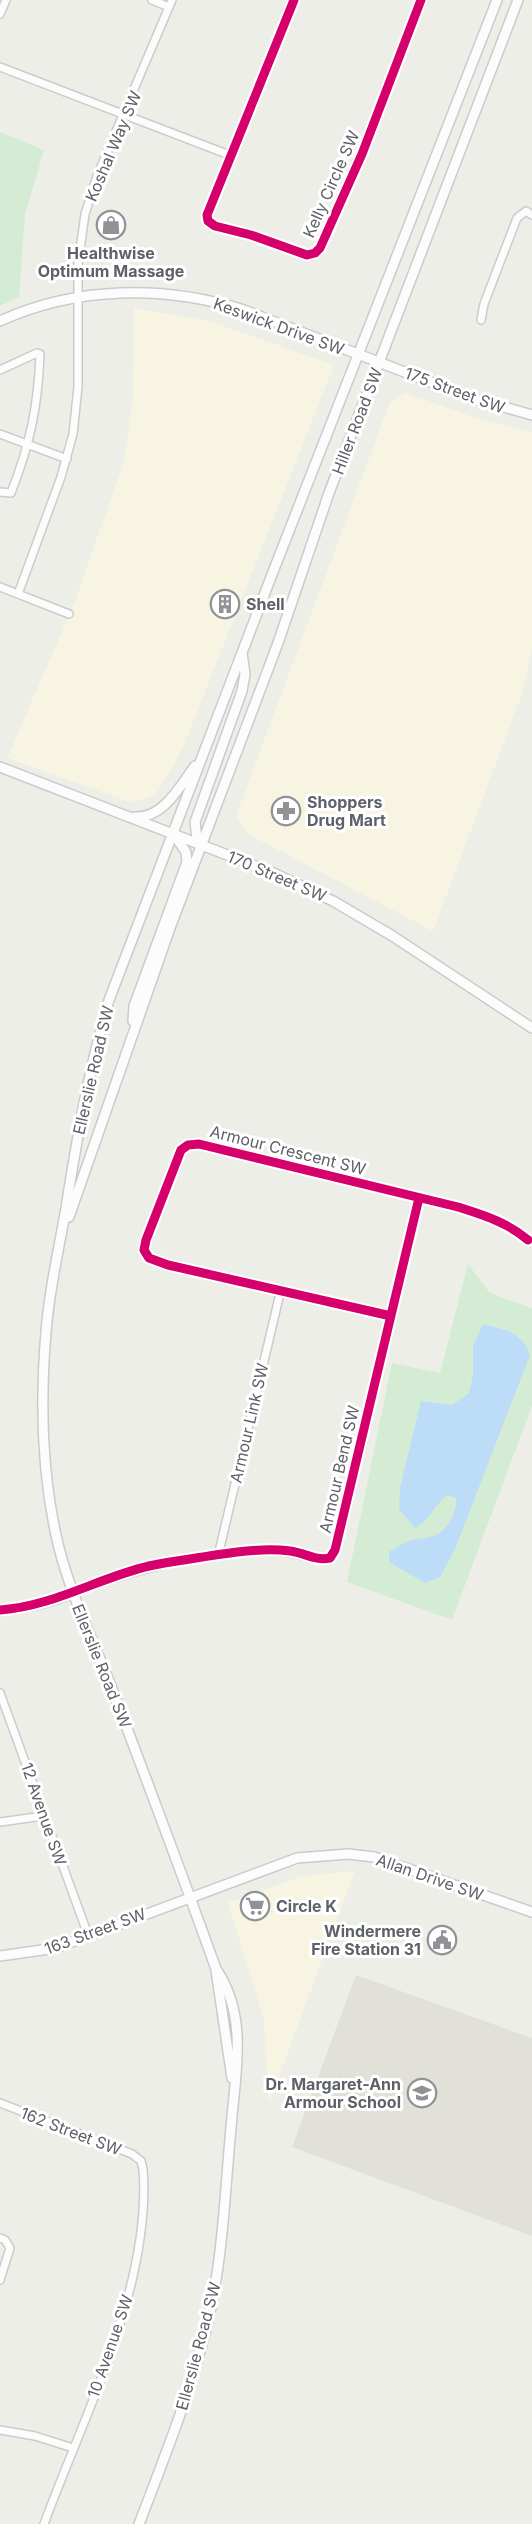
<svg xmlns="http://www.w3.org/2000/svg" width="532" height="2524" font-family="Inter,sans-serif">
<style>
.commercial{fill:#f7f4e2}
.education{fill:#e1e0d9}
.green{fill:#d5ecd4}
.water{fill:#bddcf8}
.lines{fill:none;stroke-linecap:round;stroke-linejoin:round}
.street-casing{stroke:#cbcccb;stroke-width:10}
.secondary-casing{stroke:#cacbcb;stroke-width:12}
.street{stroke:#fcfcfc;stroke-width:7}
.secondary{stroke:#fcfcfc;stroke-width:9}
.cycleway-casing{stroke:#fff;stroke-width:13}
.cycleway{stroke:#d6006c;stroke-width:9}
.labels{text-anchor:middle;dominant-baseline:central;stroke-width:6;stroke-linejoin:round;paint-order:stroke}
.street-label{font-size:16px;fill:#5d6168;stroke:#fff}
.poi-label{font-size:16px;font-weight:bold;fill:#5d6168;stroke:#fff;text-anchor:start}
</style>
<rect width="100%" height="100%" fill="#eeeee9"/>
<!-- commercial -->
<path class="commercial" d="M134,308L212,322L334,365L182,750L156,794L133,803L7,758L74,604L124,461L133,399Z
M406,393L473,417L532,432V649L523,691L433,931L248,834L236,816L390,402Z
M355,1871L269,2103L264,2019L228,1903L302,1876Z"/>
<!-- education -->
<path class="education" d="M356,1975L532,2038V2236L292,2147Z"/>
<!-- green -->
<path class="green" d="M0,132L44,150L25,214L19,297L0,306Z
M468,1264L490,1293L532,1308V1406L452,1620L347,1582L392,1363L440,1373Z"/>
<!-- water -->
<path class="water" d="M483,1324C506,1330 521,1331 530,1355L455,1549L440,1577L425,1583L389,1562V1552C395,1549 400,1545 406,1542C415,1538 424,1539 434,1536C447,1531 458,1511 456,1498L448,1495C434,1504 430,1521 415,1528L399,1509L400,1488L421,1401L452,1405L469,1393L473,1375V1346Z"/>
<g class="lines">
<!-- street casing -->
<g class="street-casing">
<path id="street" d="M152,0L169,7
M294,0L207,215L208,221L215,226L251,235L307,255L315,253L320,248L362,154L421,0
M0,14L6,0
M0,67L232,156
M481,320L484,304L517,218L526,211L532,215
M0,370L37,353L40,354C38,407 30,444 11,493L0,492
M0,434L67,459
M0,587L69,614
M18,594L61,477L73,434L78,387V264L85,214L97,176L172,0
M391,1316L168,1265L149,1258L144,1250L146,1240L181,1150L188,1145L199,1144L458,1207C483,1215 507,1222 528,1240
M218,1556L281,1289
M73,1593C137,1568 203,1552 272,1551C292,1550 311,1562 330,1558L335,1550L419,1198
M0,1693L88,1935
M0,1822L43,1816
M0,2103L132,2154L141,2161L143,2169C152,2284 83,2418 44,2524
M0,2238L5,2240L10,2248L0,2280
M0,2430L35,2436L73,2448"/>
</g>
<!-- secondary casing -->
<g class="secondary-casing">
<path id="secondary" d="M0,321C77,286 164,285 244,310L469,397L532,415
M0,767L271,872L333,901L391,935L532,1028
M135,817C163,819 180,786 195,766
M202,844L197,839L195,822L242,691L245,674L242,653
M133,1021L134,1006L187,862L186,852L174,835
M69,1217L170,928L278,643L329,493L518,0
M0,1610C25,1608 50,1603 73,1593
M0,1956L56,1948L297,1858L348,1854L374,1857L532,1912
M216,1970L232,2078
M139,2524C165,2456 192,2389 209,2317C223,2255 225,2191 231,2128C235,2074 249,2017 216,1969C183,1877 149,1786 114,1694C96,1646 72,1599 59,1548C42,1479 40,1403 46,1332C49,1290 59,1249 66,1208C77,1138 89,1068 109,1000L271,577L497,0"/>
</g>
<!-- street -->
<use href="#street" class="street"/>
<!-- secondary -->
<use href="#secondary" class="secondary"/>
<!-- cycleway casing -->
<g class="cycleway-casing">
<path id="cycleway" d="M294,0L207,215L208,221L215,226L251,235L307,255L315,253L320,248L362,154L421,0
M391,1316L168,1265L149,1258L144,1250L146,1240L181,1150L188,1145L199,1144L458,1207C483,1215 507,1222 528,1240
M0,1610C54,1606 98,1578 149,1566C162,1563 176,1561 190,1559C221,1554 259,1547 290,1551C305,1553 315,1561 330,1558L335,1550L419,1198"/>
</g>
<!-- cycleway -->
<use href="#cycleway" class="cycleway"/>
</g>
<!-- icons -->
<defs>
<g id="shop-ring" transform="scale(1.5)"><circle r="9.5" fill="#fff" stroke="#909295" stroke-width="1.5"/><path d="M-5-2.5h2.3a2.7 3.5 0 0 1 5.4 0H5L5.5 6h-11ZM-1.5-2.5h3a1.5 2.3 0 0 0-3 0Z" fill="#909295"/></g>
<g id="building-ring" transform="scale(1.5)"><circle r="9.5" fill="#fff" stroke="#909295" stroke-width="1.5"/><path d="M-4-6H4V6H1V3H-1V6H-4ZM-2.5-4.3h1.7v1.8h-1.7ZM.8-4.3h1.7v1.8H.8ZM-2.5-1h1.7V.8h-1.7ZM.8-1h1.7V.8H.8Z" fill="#909295"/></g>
<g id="pharmacy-ring" transform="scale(1.5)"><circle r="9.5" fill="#fff" stroke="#909295" stroke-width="1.5"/><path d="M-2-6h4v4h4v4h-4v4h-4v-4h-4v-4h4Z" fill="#909295"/></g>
<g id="supermarket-ring" transform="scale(1.5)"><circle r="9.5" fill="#fff" stroke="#909295" stroke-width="1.5"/><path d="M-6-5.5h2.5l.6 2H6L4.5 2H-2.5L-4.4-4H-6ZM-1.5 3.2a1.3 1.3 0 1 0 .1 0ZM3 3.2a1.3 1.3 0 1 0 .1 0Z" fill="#909295"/></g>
<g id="civic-ring" transform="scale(1.5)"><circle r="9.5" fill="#fff" stroke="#909295" stroke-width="1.5"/><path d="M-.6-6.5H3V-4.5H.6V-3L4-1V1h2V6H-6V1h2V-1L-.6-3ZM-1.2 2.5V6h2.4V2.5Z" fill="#909295"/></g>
<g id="school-ring" transform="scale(1.5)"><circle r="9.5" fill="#fff" stroke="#909295" stroke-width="1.5"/><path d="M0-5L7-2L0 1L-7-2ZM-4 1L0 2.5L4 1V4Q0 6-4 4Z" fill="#909295"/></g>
</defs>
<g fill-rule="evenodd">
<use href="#shop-ring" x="111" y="225"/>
<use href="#building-ring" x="225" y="604"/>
<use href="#pharmacy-ring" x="286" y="811"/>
<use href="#supermarket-ring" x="255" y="1906"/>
<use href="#civic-ring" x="442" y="1940"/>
<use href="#school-ring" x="422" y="2093"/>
</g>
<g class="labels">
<!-- street labels -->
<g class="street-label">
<text transform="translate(113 146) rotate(-67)">Koshal Way SW</text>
<text transform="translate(331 184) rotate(-66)">Kelly Circle SW</text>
<text transform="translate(279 326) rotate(20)">Keswick Drive SW</text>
<text transform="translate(455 390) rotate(20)">175 Street SW</text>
<text transform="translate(357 421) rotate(-69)">Hiller Road SW</text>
<text transform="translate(277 876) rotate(23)">170 Street SW</text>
<text transform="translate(93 1070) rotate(-77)">Ellerslie Road SW</text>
<text transform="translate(288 1150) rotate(14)">Armour Crescent SW</text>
<text transform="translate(249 1423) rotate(-77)">Armour Link SW</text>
<text transform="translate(339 1469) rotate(-77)">Armour Bend SW</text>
<text transform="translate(102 1666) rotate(68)">Ellerslie Road SW</text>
<text transform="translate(44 1814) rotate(71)">12 Avenue SW</text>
<text transform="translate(430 1877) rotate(19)">Allan Drive SW</text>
<text transform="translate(95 1931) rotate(-20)">163 Street SW</text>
<text transform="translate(71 2131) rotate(21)">162 Street SW</text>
<text transform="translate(110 2346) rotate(-71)">10 Avenue SW</text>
<text transform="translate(198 2346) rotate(-75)">Ellerslie Road SW</text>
</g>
<!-- poi labels -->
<g class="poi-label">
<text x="111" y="253" text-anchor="middle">Healthwise<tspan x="111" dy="18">Optimum Massage</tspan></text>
<text x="246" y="604">Shell</text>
<text x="307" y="802">Shoppers<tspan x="307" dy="18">Drug Mart</tspan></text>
<text x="276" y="1906">Circle K</text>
<text x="421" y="1931" text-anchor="end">Windermere<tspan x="421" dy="18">Fire Station 31</tspan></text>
<text x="401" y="2084" text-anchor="end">Dr. Margaret-Ann<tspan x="401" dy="18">Armour School</tspan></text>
</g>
</g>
</svg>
